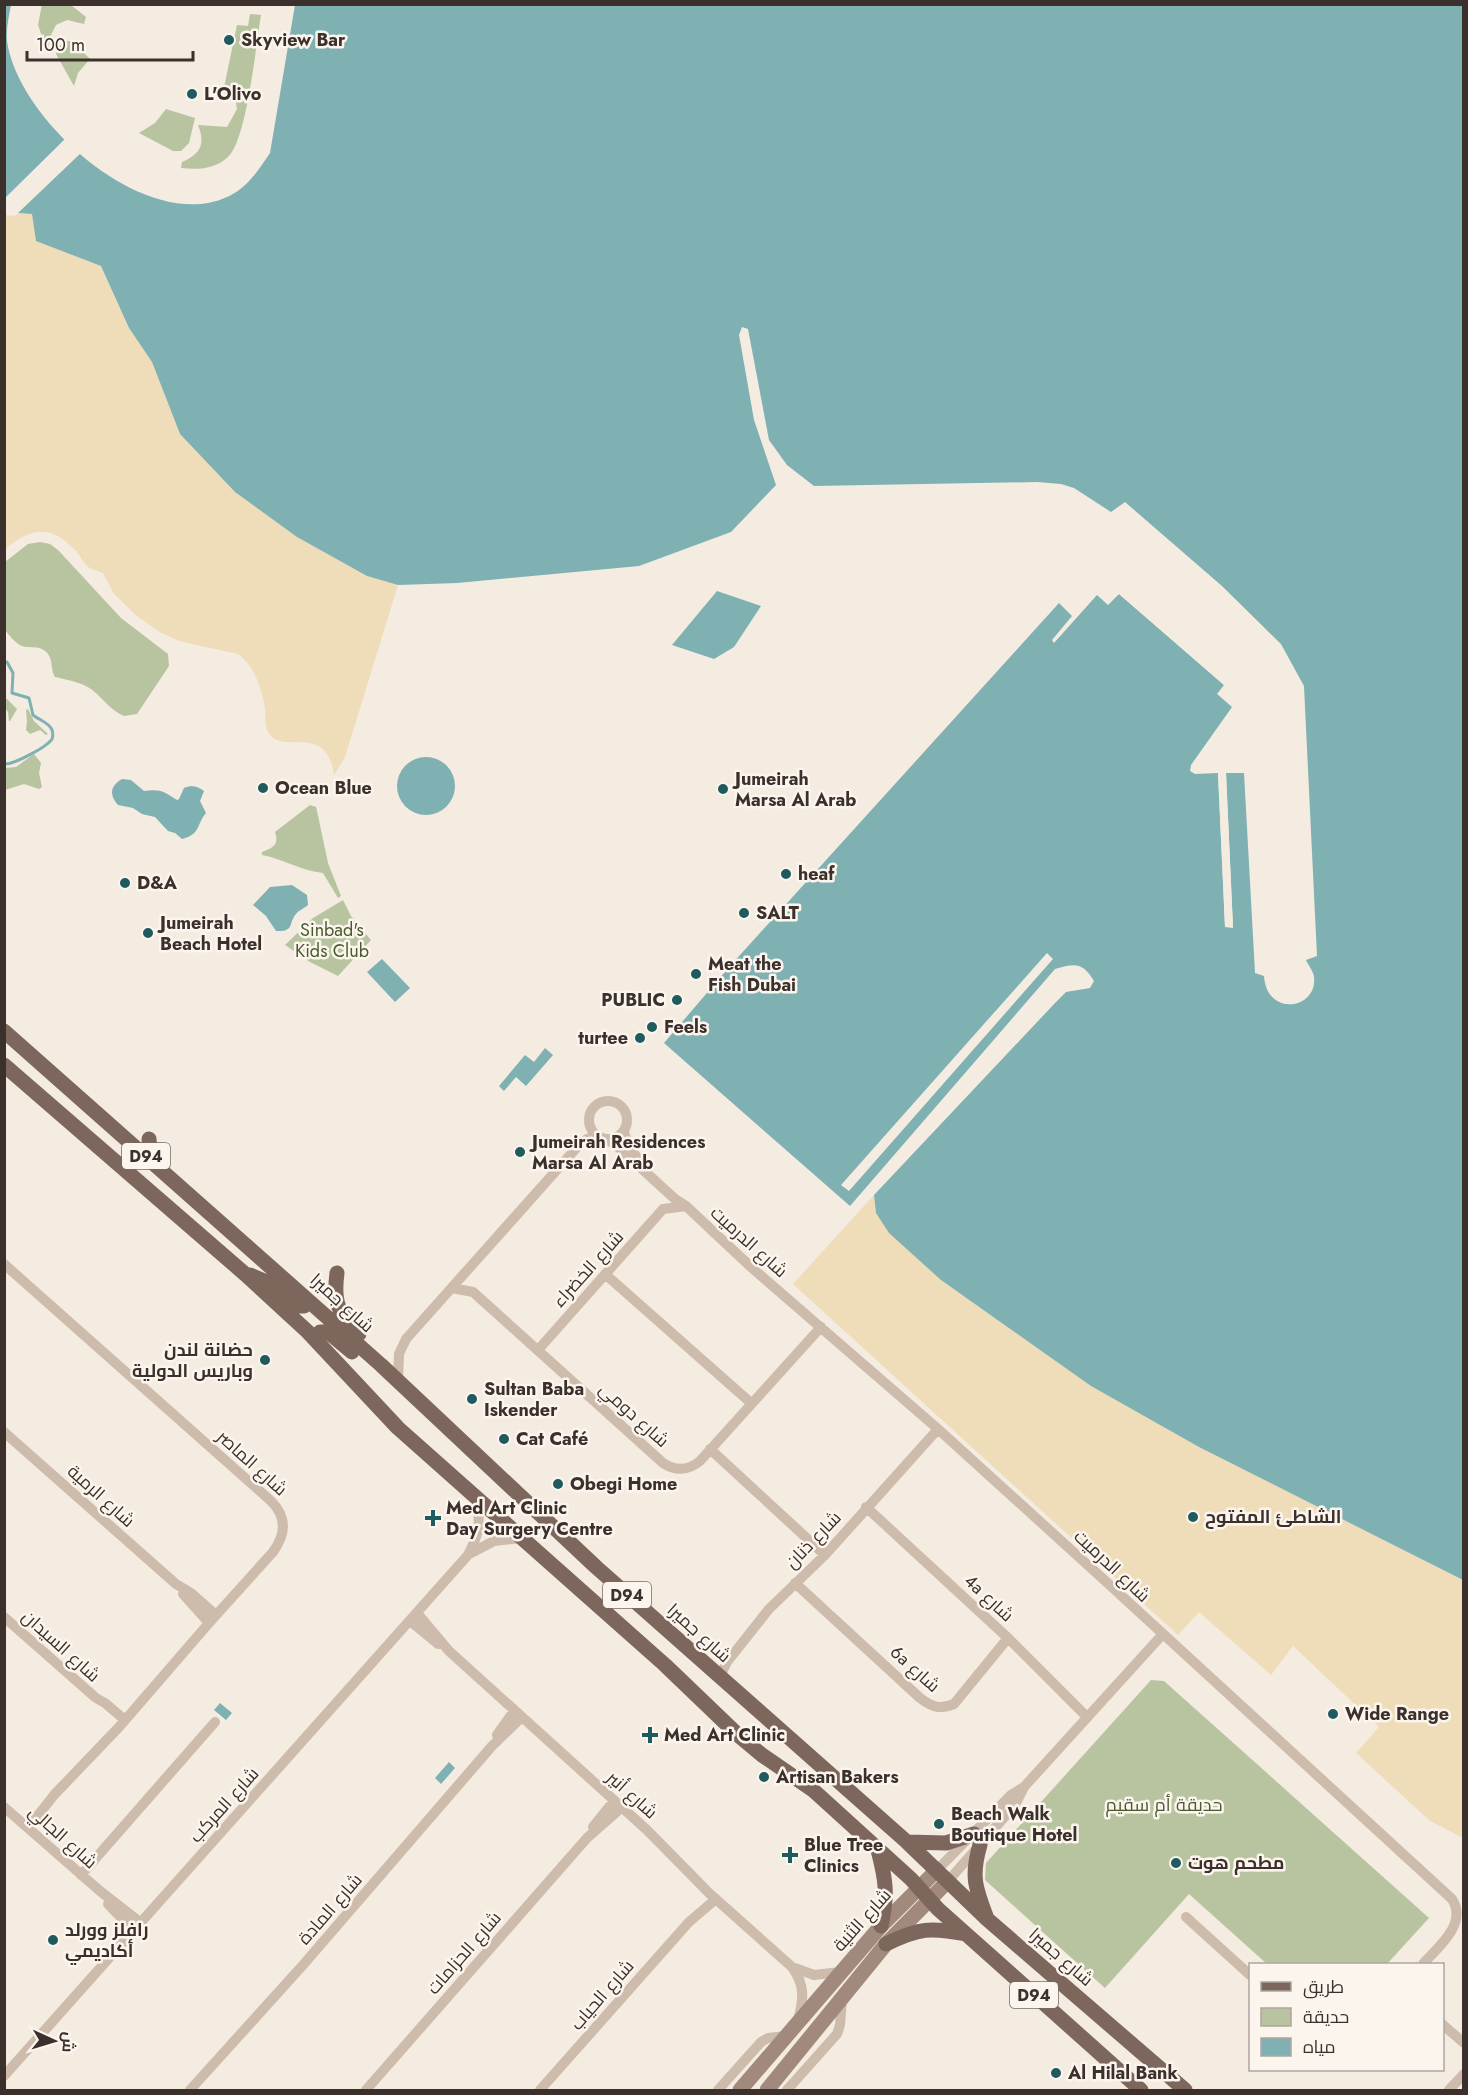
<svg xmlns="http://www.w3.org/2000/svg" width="1468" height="2095" font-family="Jost,Cairo,sans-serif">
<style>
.green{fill:#b8c4a0}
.sand{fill:#efdcb8}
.water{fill:#7fb0b2}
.pier{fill:#f4ebe1}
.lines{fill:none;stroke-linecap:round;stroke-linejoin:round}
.stream{stroke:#7fb0b2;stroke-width:3}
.minor{stroke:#cdbbac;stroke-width:10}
.secondary{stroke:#a18a7d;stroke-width:15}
.primary{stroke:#7d675c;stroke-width:15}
.poi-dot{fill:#1f5a5e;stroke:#fbf5ee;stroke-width:2}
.labels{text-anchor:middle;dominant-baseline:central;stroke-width:5;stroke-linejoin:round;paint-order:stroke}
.shield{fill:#fbf5ee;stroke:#756b66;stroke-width:1.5}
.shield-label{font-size:16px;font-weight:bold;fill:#3b302b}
.poi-label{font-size:18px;font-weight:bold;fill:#3b302b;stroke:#fbf5ee;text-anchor:start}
.park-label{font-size:18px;fill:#4a5a2e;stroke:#fbf5ee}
.street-label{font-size:18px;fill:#3b302b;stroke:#fbf5ee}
</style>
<rect width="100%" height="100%" fill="#f4ebe1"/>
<!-- green -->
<path class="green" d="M42,4L71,5L86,17L84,24L67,20L56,25L50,37L48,53L38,25Z
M250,14L261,15C256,45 247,137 229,156C216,169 199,170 181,168L182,162C200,154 206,145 198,125L227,127L237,109L236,103L223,92L237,25L248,26Z
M67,41H72L90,59L78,73L74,86L56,54L59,46Z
M166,109L195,118L189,143L181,151H173L139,133L155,123Z
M40,542L50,544L58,550L121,618L168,654L169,666L137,714L124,716C110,710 103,698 91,689C80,682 68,680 55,677C50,669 54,658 45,651C38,645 30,649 22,646C15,643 9,635 5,630V562L28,544Z
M4,696L17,709L10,721H9L8,712L5,708Z
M28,709L34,721L48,734L46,735L40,730L30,734L26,730L27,721L26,710Z
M34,754L41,763L39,773L42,787L39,789L24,784L5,790V768L16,767Z
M310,805L316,807L317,811L328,863L341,896L338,898L323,873C302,871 283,859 262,855V852C274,848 279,844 275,832Z
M343,900L351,916L371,940L338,976L310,962L285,945L313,918Z
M1151,1680L1164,1681L1429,1918L1387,1964H1267L1189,1894L1105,1988L985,1880L986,1863Z"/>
<!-- sand -->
<path class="sand" d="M5,212L32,214L37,241L101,266L129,328L152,362L180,434L235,492L297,537L367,576L398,585L345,757L334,775C327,723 286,754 270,735C264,728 266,716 265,708C262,689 254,665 238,654L179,641L160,632L137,616L114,594L103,573C99,571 93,570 90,568C84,565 80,555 75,550C50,524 31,528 5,549Z
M874,1195L876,1213L941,1280L1091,1386L1199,1447L1463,1580V1838L1430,1821L1356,1753L1379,1727L1293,1646L1271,1675L1199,1612L1178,1635L793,1284Z"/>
<!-- water -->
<path class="water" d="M4,5H11C9,16 6,28 7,41C18,122 152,240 233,194C249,185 260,168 270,153L295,5H1463V1580L1199,1447L1091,1386L941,1280L889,1233L876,1213L874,1195L1056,1002L1066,992L1090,988L1094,981C1083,962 1075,963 1055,969L850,1206L664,1043L731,965L1059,603L1072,616L1052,640L1054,643L1097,595L1108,605L1119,594L1224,685L1217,694L1232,707L1191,765L1190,771L1195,774L1218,773L1225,927H1233L1226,773H1244L1255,973L1264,976C1267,1018 1318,1009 1314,977C1314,972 1308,965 1306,960L1317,956L1304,686L1281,644L1222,586L1125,502L1111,512L1074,488L1061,484L1037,482L814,486L787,465L769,440L748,329L742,327L739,335L754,420L776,485L731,532L639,566L457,583L398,585L367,576L297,537L235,492L180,434L152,362L129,328L101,266L36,241L32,214L5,212Z
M717,591L761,606L734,647L714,659L672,645Z
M397 786a29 29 0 1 1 58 0a29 29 0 1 1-58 0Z
M122,779L131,780L144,791C162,789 162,791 177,800L179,799L184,788C191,785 198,786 204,791L200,801L206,813C196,825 201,834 182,839L175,833L168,831L155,817L142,814L133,808L118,805C109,795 110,786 122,779Z
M292,885L307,895L308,905C305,908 299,910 296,914C288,923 295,932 276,931L266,916L253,905L270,887Z
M382,959L410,988L395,1002L367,972Z
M545,1048L553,1055L526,1086L516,1077L504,1091L499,1086L525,1055L534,1062Z
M220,1703L232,1713L226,1720L214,1710Z
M449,1762L455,1768L441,1784L435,1778Z"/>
<!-- pier -->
<path class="pier" d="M66,138L82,152L18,213L15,216L4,215L5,198Z
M1121,592L1153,620L1226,683L1224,685L1119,594Z
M1218,773H1221L1230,924L1223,773H1226L1233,928L1225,927Z
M1047,953L1053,959L849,1191L841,1185Z"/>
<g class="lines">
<!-- stream -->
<path class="stream" d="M4,764C13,765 47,747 52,739C53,737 53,732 52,730C50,723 39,720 33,715L29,698L12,693L13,673L7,662"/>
<!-- minor -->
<path class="minor" d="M589 1120a19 19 0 1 1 38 0a19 19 0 1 1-38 0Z
M624,1132L629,1148L638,1158
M608,1140L618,1147L675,1199L686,1206L751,1267L938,1429L1101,1577L1452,1899C1468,1924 1438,1947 1423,1964
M4,1264L271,1501C287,1517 286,1534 273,1552L209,1623L120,1726L54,1795L28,1828
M605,1274L751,1403
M452,1288L473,1292L663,1463C675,1471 688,1471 700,1461L821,1327
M538,1350L663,1209L686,1206
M398,1380L399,1354L406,1339L579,1145L587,1139L597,1136
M4,1432L176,1584L191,1593L216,1615
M710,1449L825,1555
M866,1507L1008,1638L1087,1717
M471,1553L494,1541L522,1538
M795,1583L920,1698C932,1707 939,1710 954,1704L1008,1638
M183,1594L209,1623
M417,1613L449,1651L647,1830L709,1893L792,1967C805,1985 804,1998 798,2020
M4,1617L96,1698L105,1703L125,1720
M410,1621L438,1644
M719,1678L727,1662L769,1609L825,1555L938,1429
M497,1735L514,1711
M4,1807L100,1891L141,1923
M593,1827L614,1801
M937,1870L1011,1795L1024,1787
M81,1875L215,1722
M948,1881L1015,1805L1024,1787L1162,1635
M108,1904L134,1931
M1186,1917L1250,1975
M795,1968L814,1975L841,1972
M1442,2024L1464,2043
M4,2076L468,1555C480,1532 481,1523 476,1498
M190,2090L303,1965L492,1746L521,1718
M366,2090L587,1838L621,1808
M540,2090L689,1922L716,1899
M718,2090L761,2042L768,2038L786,2036
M787,2090L837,2034L840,2025L842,1999
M1449,2090L1464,2074"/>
<!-- secondary -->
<path class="secondary" d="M740,2090L881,1926L937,1870
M767,2090L886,1944L948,1881"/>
<!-- primary -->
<path class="primary" d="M4,1031L381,1365L596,1567L907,1842L987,1919L1185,2090
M4,1065L245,1274L308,1332L398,1428L665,1665L738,1735L762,1755L813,1790L911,1879L938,1909L1141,2090
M149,1139L151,1161
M337,1273C333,1303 338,1312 359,1334
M250,1275L271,1284L296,1306H304L310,1302
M314,1338L320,1332H328L352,1352
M907,1842L946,1843L974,1834
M980,1845C971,1875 975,1887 986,1916
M878,1850C886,1880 888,1895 881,1926
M886,1944C919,1928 930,1927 966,1934"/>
</g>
<!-- markers -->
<g class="poi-dot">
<circle cx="229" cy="40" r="6"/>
<circle cx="192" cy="94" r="6"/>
<circle cx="263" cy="788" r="6"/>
<circle cx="723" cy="789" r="6"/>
<circle cx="786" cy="874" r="6"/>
<circle cx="125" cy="883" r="6"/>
<circle cx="744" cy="913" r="6"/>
<circle cx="148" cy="933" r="6"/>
<circle cx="696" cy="974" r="6"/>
<circle cx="677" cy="1000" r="6"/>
<circle cx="652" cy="1027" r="6"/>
<circle cx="640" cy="1038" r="6"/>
<circle cx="520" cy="1152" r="6"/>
<circle cx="265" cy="1360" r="6"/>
<circle cx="472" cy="1399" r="6"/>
<circle cx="504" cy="1439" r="6"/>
<circle cx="558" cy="1484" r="6"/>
<circle cx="1193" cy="1517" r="6"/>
<path d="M430 1509h6v6h6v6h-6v6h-6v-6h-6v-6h6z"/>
<circle cx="1333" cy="1714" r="6"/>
<path d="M647 1726h6v6h6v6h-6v6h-6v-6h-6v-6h6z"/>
<circle cx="764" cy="1777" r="6"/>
<circle cx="939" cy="1824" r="6"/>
<path d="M787 1846h6v6h6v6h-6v6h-6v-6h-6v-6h6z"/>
<circle cx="1176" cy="1863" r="6"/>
<circle cx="53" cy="1940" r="6"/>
<circle cx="1056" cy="2073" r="6"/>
</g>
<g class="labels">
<!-- shield labels -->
<g class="shield">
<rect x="122" y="1143" width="48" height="26" rx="4.5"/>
<rect x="603" y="1582" width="48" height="26" rx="4.5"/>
<rect x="1010" y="1982" width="48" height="26" rx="4.5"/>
</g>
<g class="shield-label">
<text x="146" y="1156">D94</text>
<text x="627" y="1595">D94</text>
<text x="1034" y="1995">D94</text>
</g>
<!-- poi labels -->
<g class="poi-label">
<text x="241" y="40">Skyview Bar</text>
<text x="204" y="94">L'Olivo</text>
<text x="735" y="779">Jumeirah<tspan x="735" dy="21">Marsa Al Arab</tspan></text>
<text x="275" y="788">Ocean Blue</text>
<text x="798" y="874">heaf</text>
<text x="137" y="883">D&amp;A</text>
<text x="756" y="913">SALT</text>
<text x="160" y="923">Jumeirah<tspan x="160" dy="21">Beach Hotel</tspan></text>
<text x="708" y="964">Meat the<tspan x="708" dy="21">Fish Dubai</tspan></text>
<text x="665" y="1000" text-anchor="end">PUBLIC</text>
<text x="664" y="1027">Feels</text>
<text x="628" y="1038" text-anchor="end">turtee</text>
<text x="532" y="1142">Jumeirah Residences<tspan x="532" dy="21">Marsa Al Arab</tspan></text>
<text x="253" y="1350" text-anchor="end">حضانة لندن<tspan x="253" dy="21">وباريس الدولية</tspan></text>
<text x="484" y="1389">Sultan Baba<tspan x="484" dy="21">Iskender</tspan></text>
<text x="516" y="1439">Cat Café</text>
<text x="570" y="1484">Obegi Home</text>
<text x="446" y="1508">Med Art Clinic<tspan x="446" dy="21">Day Surgery Centre</tspan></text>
<text x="1205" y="1517">الشاطئ المفتوح</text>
<text x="1345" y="1714">Wide Range</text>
<text x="664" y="1735">Med Art Clinic</text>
<text x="776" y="1777">Artisan Bakers</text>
<text x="951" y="1814">Beach Walk<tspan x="951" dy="21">Boutique Hotel</tspan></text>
<text x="804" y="1845">Blue Tree<tspan x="804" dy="21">Clinics</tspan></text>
<text x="1188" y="1863">مطحم هوت</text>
<text x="65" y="1930">رافلز وورلد<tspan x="65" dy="21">أكاديمي</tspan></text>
<text x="1068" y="2073">Al Hilal Bank</text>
</g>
<!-- park labels -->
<g class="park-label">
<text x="332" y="930">Sinbad's<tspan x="332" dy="21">Kids Club</tspan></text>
<text x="1164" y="1805">حديقة أم سقيم</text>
</g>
<!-- street labels -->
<g class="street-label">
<text transform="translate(749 1242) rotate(42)">شارع الدرميت</text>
<text transform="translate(588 1269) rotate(-48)">شارع الخضراء</text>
<text transform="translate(342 1303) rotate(42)">شارع جميرا</text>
<text transform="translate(634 1415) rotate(42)">شارع دومي</text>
<text transform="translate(252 1463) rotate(42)">شارع الماصر</text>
<text transform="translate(101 1496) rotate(42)">شارع الرمية</text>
<text transform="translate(813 1540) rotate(-46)">شارع ذنان</text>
<text transform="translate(1112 1566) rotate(43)">شارع الدرميت</text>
<text transform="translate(989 1598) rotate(43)">4a شارع</text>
<text transform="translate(699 1633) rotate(42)">شارع جميرا</text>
<text transform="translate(61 1646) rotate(42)">شارع السيدان</text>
<text transform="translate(915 1669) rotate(42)">6a شارع</text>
<text transform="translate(632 1795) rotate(42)">شارع أنير</text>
<text transform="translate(224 1805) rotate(-48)">شارع المركب</text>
<text transform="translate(63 1837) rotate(42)">شارع الجالي</text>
<text transform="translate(330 1909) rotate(-49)">شارع المادة</text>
<text transform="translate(862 1920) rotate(-48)">شارع الثنية</text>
<text transform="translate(464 1953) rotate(-49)">شارع الحزامات</text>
<text transform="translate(1061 1957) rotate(41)">شارع جميرا</text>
<text transform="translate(602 1995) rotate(-49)">شارع الحياب</text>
</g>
</g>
<!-- border -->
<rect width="1468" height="2095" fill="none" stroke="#3b302b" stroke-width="12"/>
<!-- legend -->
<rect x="1249" y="1963" width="195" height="108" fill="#fbf5ee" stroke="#aea6a0" stroke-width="1.5"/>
<rect x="1261" y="1982" width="30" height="9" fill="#7d675c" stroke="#aea6a0" stroke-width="1.5"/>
<text x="1303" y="1993" font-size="18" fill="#3b302b">طريق</text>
<rect x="1261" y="2008" width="30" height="18" fill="#b8c4a0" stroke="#aea6a0" stroke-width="1.5"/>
<text x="1303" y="2023" font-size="18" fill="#3b302b">حديقة</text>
<rect x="1261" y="2038" width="30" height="18" fill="#7fb0b2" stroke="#aea6a0" stroke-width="1.5"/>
<text x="1303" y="2053" font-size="18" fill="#3b302b">مياه</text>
<!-- north arrow -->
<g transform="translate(54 2041) rotate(94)" stroke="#fbf5ee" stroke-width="4.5" paint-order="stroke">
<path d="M0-4.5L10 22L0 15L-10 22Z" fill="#3b302b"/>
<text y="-9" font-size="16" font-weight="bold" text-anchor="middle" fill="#3b302b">ش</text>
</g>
<!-- scale -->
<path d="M27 51v9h166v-9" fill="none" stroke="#3b302b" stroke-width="3"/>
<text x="36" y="51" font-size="18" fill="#3b302b" stroke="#fbf5ee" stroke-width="4.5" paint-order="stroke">100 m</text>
</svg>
